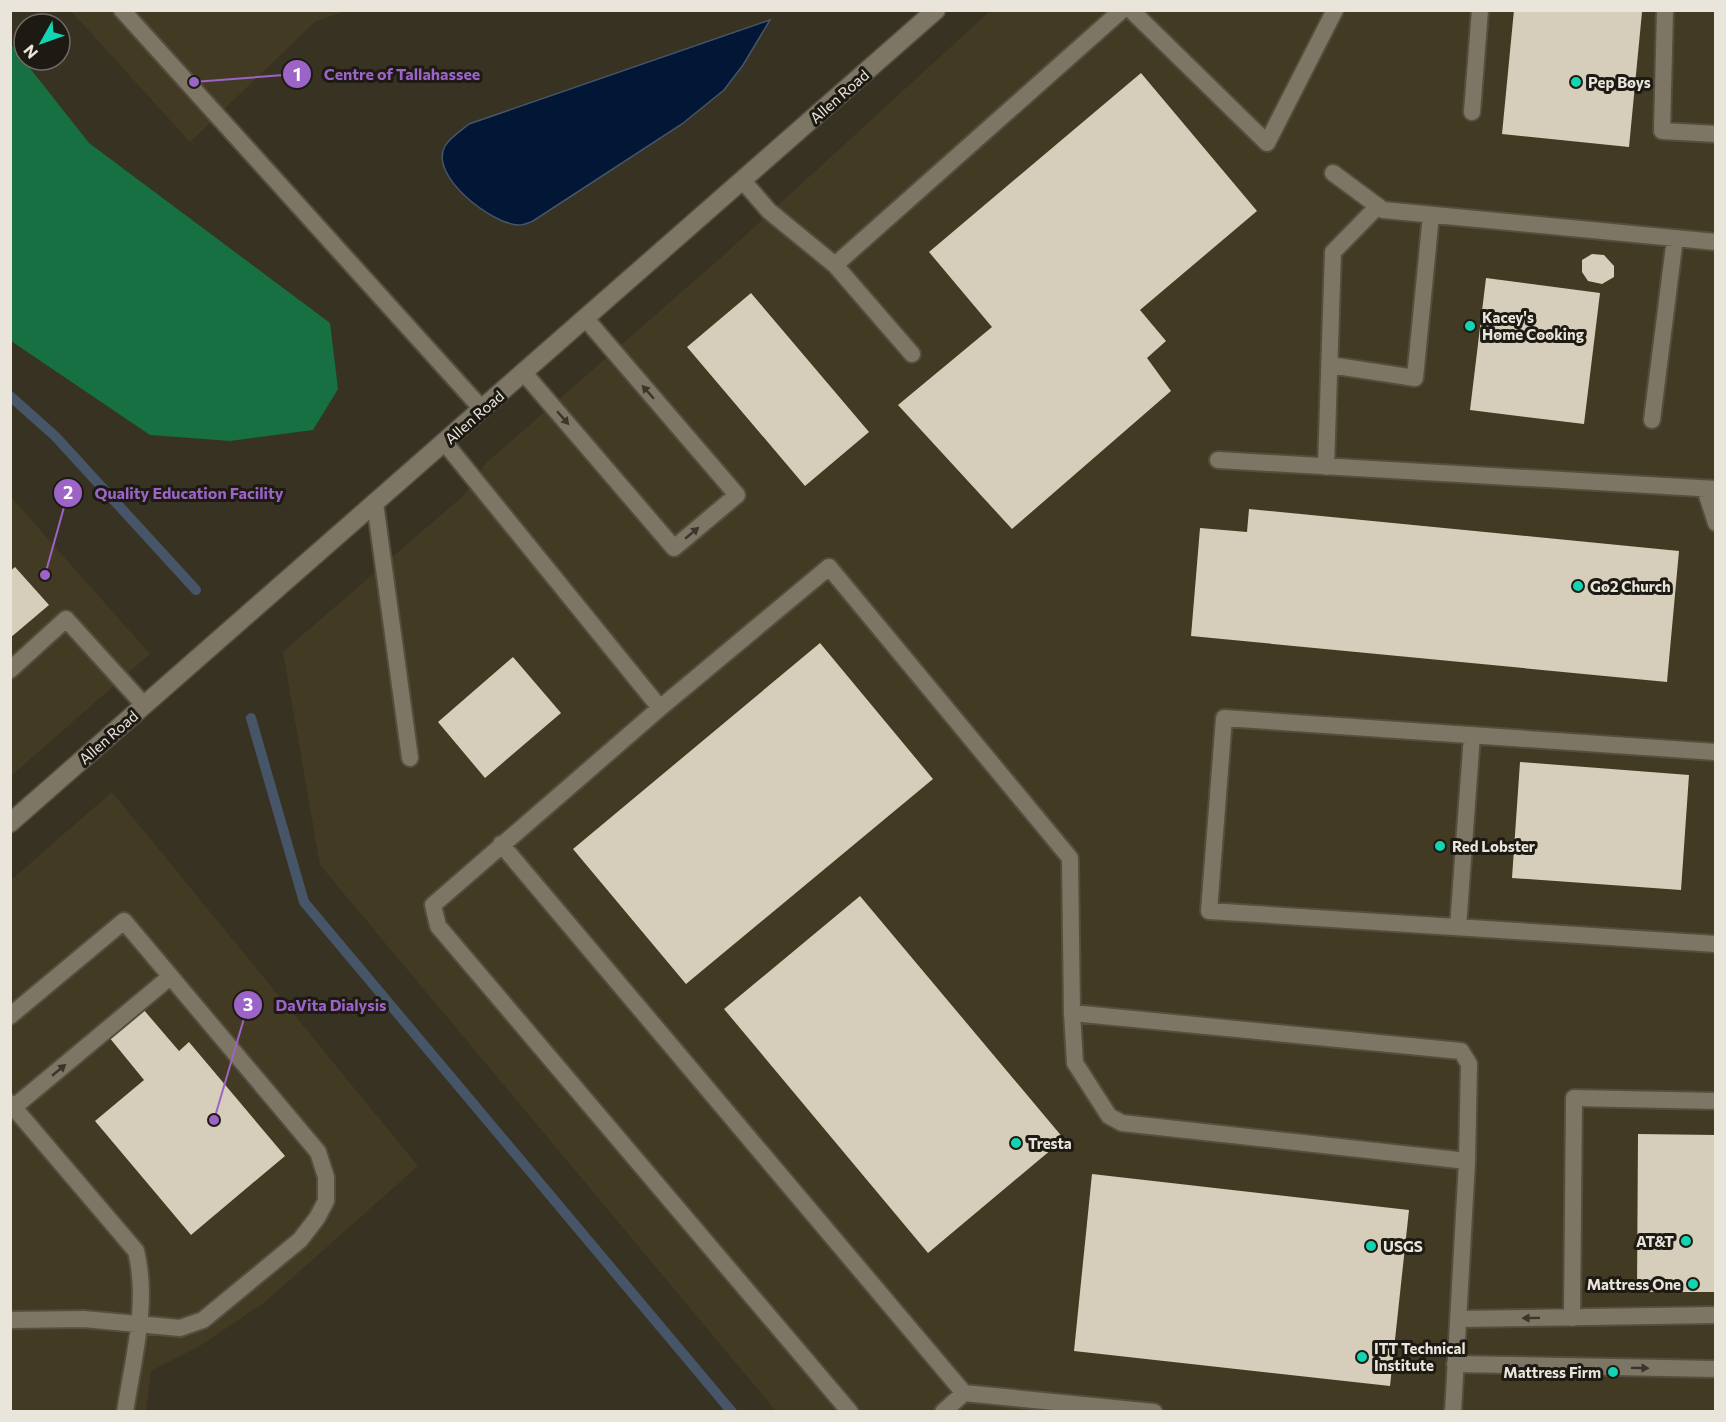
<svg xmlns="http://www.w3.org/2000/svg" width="1726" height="1422" font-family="Commissioner,sans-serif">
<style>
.built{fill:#433a23}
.forest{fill:#167041}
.water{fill:#021736;stroke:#475568;stroke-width:1.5}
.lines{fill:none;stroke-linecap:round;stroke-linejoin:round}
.stream{stroke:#475568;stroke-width:10}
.building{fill:#d6ceba}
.lane-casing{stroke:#544e40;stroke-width:20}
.secondary-casing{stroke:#544e40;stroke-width:21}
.lane{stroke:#7e7664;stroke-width:16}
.secondary{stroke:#7e7664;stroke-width:18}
.oneway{fill:#3a362b}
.poi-dot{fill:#12d5b4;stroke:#1d1a13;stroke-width:2}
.labels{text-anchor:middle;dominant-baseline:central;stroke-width:6;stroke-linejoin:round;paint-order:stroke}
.poi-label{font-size:15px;font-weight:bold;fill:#e9e5db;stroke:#1d1a13;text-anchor:start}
.street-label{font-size:15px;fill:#e9e5db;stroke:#1d1a13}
.leader{fill:none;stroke:#9c64c7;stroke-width:2}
.callout-dot{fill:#9c64c7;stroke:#1d1a13;stroke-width:2}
.mark-label{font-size:18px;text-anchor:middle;font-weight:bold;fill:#fff}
.callout-label{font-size:16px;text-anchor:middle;font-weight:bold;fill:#9c64c7;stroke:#1d1a13;stroke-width:6;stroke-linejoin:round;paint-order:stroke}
</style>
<rect width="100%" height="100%" fill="#383222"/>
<!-- built -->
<path class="built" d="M71,11H347L316,21L190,142Z
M990,11H1715V1411H776L320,865L283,652L463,496L486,463L726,253Z
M10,496L150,654L11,776H10Z
M112,792L418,1166L265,1302L203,1344L151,1371L146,1411H11L10,881Z"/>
<!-- forest -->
<path class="forest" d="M10,43L89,143L330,323L338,389L313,430L230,441L150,435L11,341Z"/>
<!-- water -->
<path class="water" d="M770,20L743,65L724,90L682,124L533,221C528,223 524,225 519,225C493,225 428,176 445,146C449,138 462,130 469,124Z"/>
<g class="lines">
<!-- stream -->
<path class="stream" d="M10,396L55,436L196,590
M251,718L304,902L732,1412"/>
</g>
<!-- building -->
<path class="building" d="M1514,10L1642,12L1629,147L1502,134Z
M1141,73L1257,211L1140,310L1166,341L1147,358L1171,391L1012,529L898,405L992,327L929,252Z
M1592,254L1604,255L1614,266V277L1602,284L1588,281L1582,272V260Z
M1486,278L1600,293L1584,424L1470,410Z
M751,293L869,432L805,486L687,347Z
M1249,509L1679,551L1667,682L1191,636L1200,528L1247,532Z
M15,567L49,605L10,638V571Z
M820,643L933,779L686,984L573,849Z
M513,657L561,713L485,778L438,722Z
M1520,762L1689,775L1681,890L1512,878Z
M860,896L1064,1139L928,1253L724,1009Z
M137,1002L179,1051L189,1042L285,1156L191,1235L95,1121L144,1080L104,1031Z
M1638,1134L1716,1135V1292H1637Z
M1092,1174L1409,1210L1390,1386L1074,1351Z"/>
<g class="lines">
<!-- lane casing -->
<g class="lane-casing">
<path id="lane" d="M122,10L482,409
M1131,10L1267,143L1335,10
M1665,10L1662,131L1716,134
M1472,112L1480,10
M1333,173L1383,210L1716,242
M743,181L769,211L835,265L912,354
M835,265L1122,10
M1330,365L1415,378L1431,215
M524,373L674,548L737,495L586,319
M1652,420L1675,238
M445,443L660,708
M1218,460L1716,489
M1326,467L1333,252L1378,206
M1705,489L1716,523
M375,503L410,758
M10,670L66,619L144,705
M1716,752L1224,718L1209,911L1716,944
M501,844L964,1393
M1458,927L1472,735
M1072,1013L1461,1051L1469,1064L1467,1161L1453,1412
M10,1016L124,921L318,1152L326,1177V1201L317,1218L300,1240L203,1320L180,1328L84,1319L10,1320
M10,1103L136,1251C149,1303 133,1359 125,1412
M14,1107L170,977
M1572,1318L1574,1098L1716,1101
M1458,1319L1716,1315
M1455,1364L1716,1369
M850,1412L438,926L433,905L660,708L829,567L1070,858L1072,1013L1075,1063L1109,1116L1122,1123L1467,1161
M943,1412L964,1393L1154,1412"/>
</g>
<!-- secondary casing -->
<g class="secondary-casing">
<path id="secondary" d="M10,823L936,10"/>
</g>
<!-- lane -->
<use href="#lane" class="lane"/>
<!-- secondary -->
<use href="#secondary" class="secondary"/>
</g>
<!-- one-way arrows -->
<defs><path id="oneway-solid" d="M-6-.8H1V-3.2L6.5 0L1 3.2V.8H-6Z" transform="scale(1.5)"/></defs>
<g class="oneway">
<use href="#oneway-solid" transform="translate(648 392) rotate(-131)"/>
<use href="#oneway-solid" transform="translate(563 418) rotate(49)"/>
<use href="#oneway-solid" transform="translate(692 533) rotate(-40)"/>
<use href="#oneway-solid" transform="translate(59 1070) rotate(-40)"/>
<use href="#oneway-solid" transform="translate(1531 1318) rotate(179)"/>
<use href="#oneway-solid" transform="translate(1640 1368) rotate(1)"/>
</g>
<!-- markers -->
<g class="poi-dot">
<circle cx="1576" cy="82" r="6"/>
<circle cx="1470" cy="326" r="6"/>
<circle cx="1578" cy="586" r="6"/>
<circle cx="1440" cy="846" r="6"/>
<circle cx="1016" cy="1143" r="6"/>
<circle cx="1686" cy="1241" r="6"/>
<circle cx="1371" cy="1246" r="6"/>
<circle cx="1693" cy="1284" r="6"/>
<circle cx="1362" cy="1357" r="6"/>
<circle cx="1613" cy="1372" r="6"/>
</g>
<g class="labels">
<!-- poi labels -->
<g class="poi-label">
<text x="1588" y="82">Pep Boys</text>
<text x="1482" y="317">Kacey's<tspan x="1482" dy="17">Home Cooking</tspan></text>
<text x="1590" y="586">Go2 Church</text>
<text x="1452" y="846">Red Lobster</text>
<text x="1028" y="1143">Tresta</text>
<text x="1674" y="1241" text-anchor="end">AT&amp;T</text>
<text x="1383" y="1246">USGS</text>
<text x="1681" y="1284" text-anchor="end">Mattress One</text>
<text x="1374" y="1348">ITT Technical<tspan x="1374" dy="17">Institute</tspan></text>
<text x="1601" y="1372" text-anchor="end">Mattress Firm</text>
</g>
<!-- street labels -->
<g class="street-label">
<text transform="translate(839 96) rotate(-41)">Allen Road</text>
<text transform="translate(474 417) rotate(-41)">Allen Road</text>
<text transform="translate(108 737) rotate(-41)">Allen Road</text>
</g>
</g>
<!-- callouts -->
<path class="leader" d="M194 82L297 74M45 575L68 493M214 1120L248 1005"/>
<g class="callout-dot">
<circle cx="194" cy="82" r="6"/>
<circle cx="45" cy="575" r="6"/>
<circle cx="214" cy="1120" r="6"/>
<circle cx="297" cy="74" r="15"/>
<circle cx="68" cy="493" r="15"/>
<circle cx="248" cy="1005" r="15"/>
</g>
<g class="mark-label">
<text x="297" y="81">1</text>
<text x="68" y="499">2</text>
<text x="248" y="1011">3</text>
</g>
<g class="callout-label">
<text x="402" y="80">Centre of Tallahassee</text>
<text x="189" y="499">Quality Education Facility</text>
<text x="331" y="1011">DaVita Dialysis</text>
</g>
<!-- border -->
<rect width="1726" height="1422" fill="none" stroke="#e9e5db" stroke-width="24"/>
<!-- north arrow -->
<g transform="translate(42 42) rotate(230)"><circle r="28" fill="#1d1a13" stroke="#6f6b63" stroke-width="1.5"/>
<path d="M0-4.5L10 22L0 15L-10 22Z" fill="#12d5b4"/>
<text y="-9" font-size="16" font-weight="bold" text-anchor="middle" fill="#e9e5db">N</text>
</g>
</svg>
